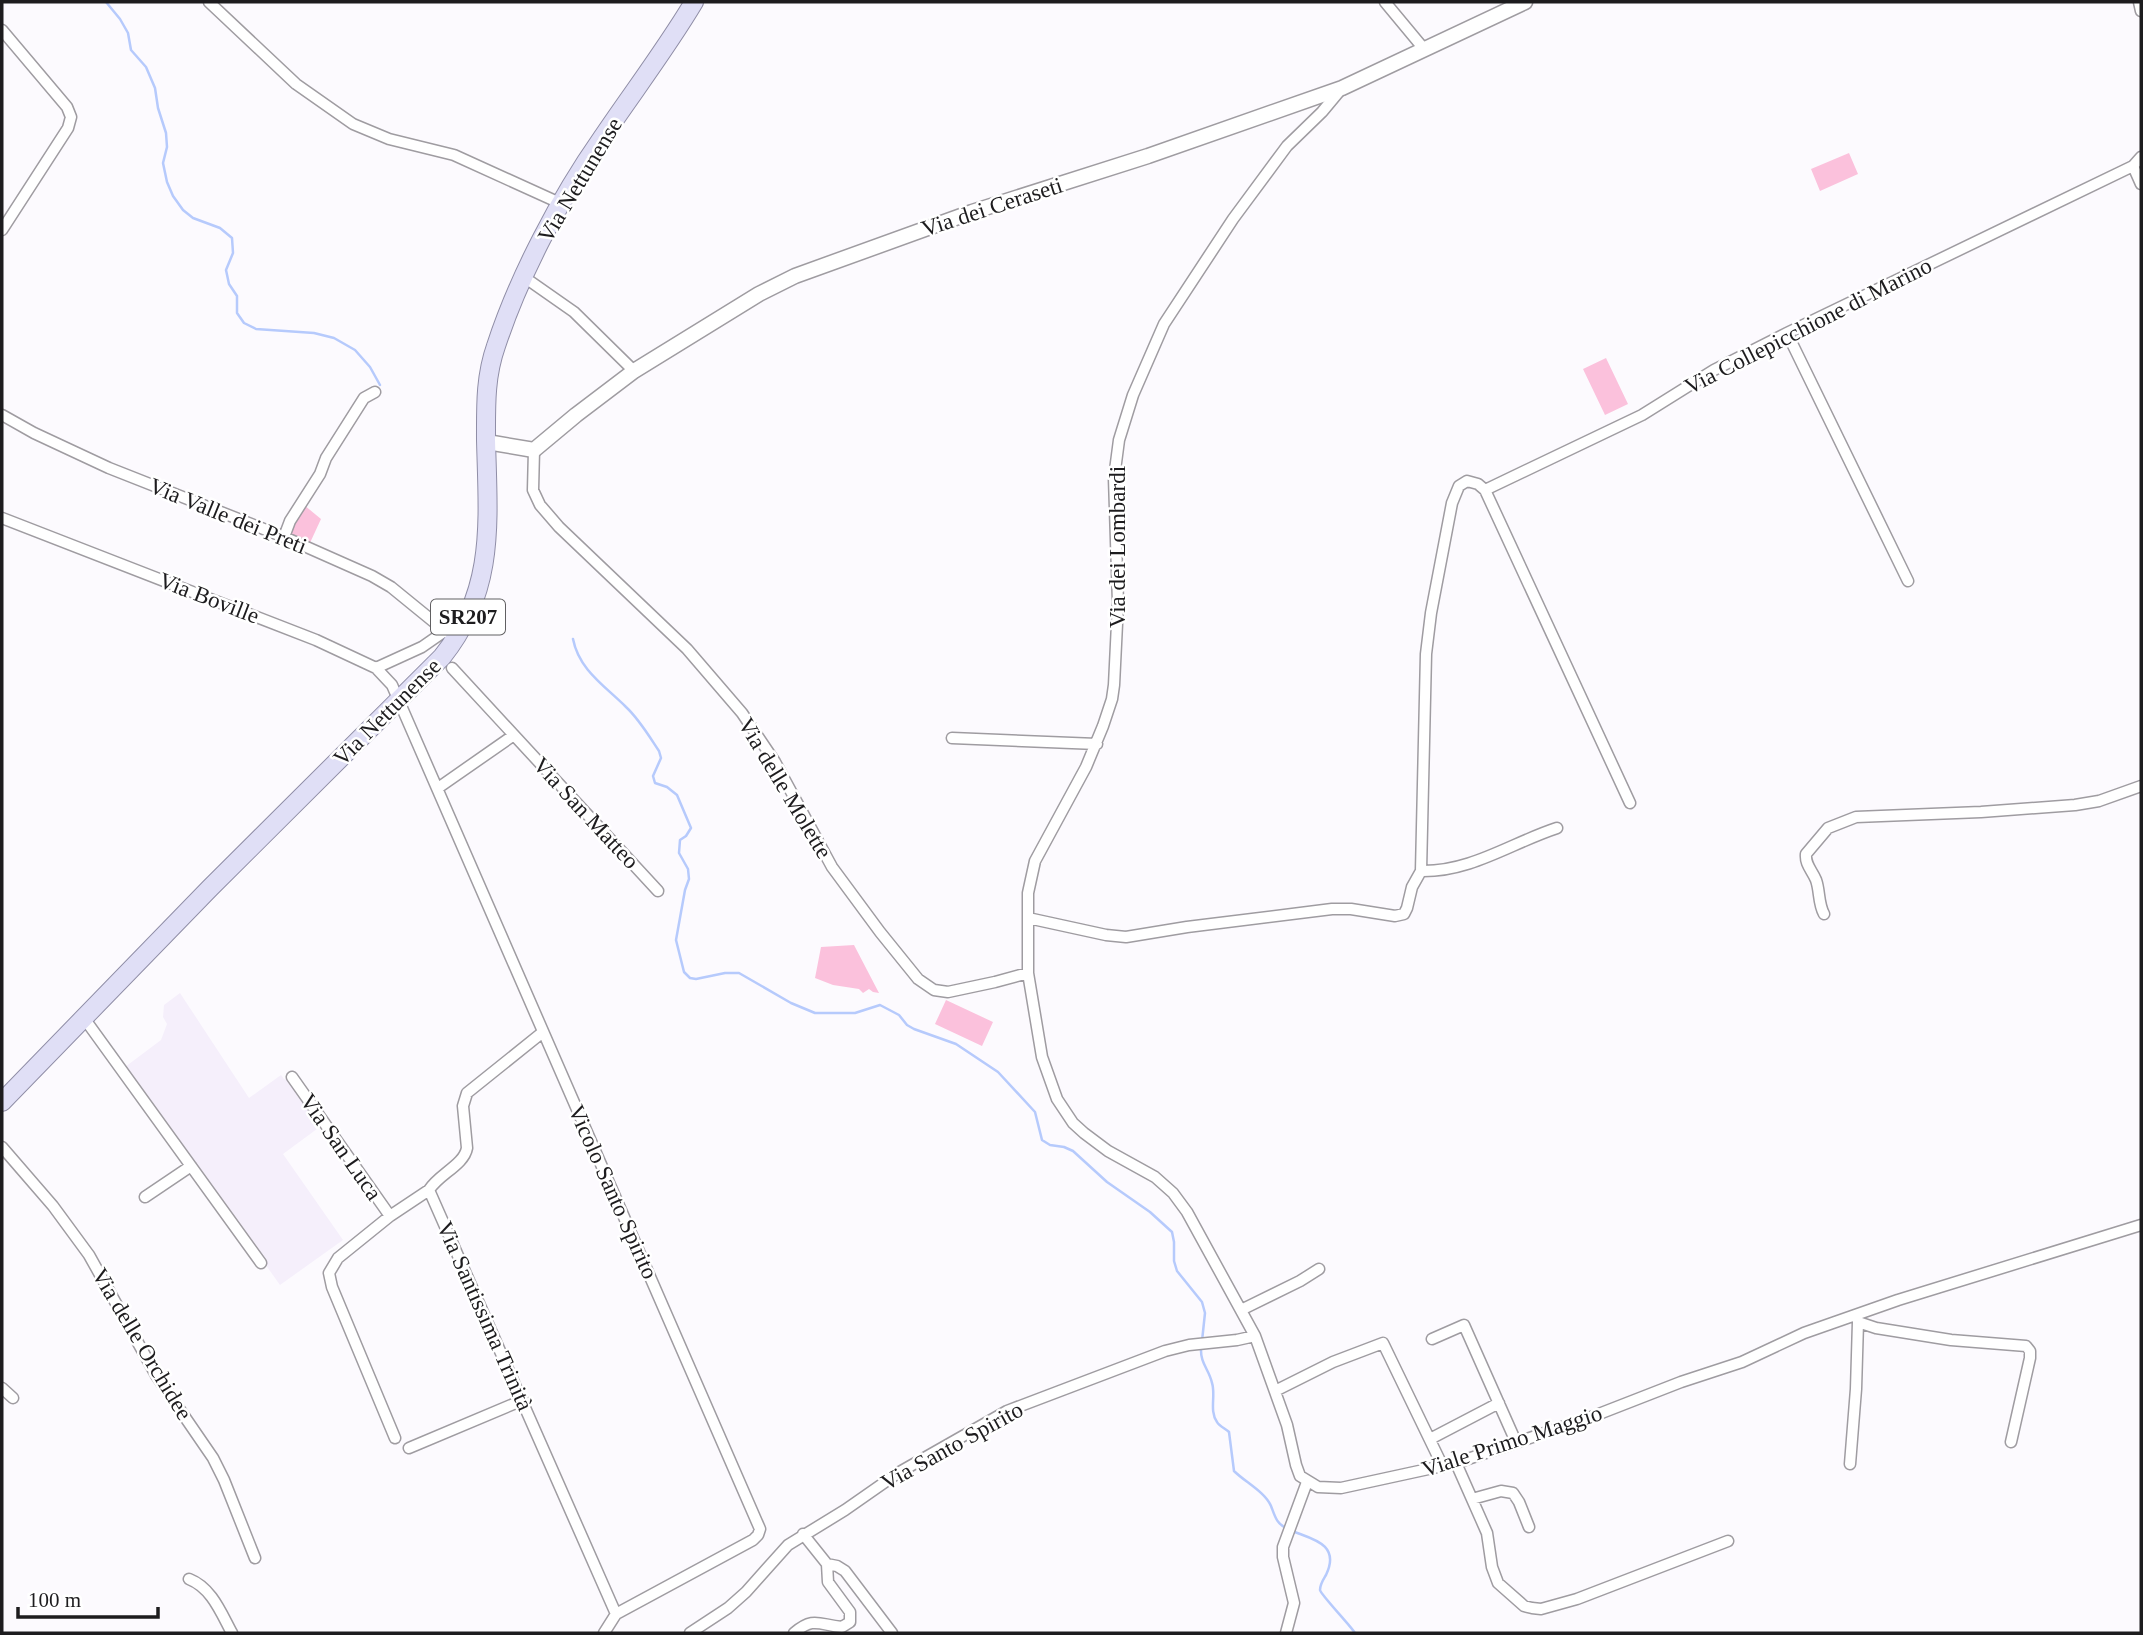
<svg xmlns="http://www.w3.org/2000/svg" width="2143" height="1635" font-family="Georgia,serif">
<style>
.built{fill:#f5effb}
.green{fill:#fbc1dc}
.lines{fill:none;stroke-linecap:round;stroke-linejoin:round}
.stream{stroke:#b6cafc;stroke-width:2.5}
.minor-casing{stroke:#9f9ca1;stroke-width:13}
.tertiary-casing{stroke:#9f9ca1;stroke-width:17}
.primary-casing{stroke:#8f8da6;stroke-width:20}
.minor{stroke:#fff;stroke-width:10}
.tertiary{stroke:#fff;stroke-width:14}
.primary{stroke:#e0dff6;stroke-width:18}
.labels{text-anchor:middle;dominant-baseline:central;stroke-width:5;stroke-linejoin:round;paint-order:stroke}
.shield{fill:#fff;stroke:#616062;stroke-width:2}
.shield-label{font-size:21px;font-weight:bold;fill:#1d1c1e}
.street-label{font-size:23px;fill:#1d1c1e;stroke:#fff}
</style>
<rect width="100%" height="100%" fill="#fcfafe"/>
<!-- built -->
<path class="built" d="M180,993L249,1098L281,1075L284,1079L290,1080L321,1126L283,1154L343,1240L280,1285L125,1067L161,1040L167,1024L163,1017L164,1005Z"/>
<!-- green -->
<path class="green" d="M1849,153L1858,174L1820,191L1811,169Z
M1606,358L1628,404L1605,415L1583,369Z
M304,505L321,519L309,545L291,537L289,530Z
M854,945L879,993L873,992L869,989L863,993L859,989L833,985L815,978L821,947Z
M946,1000L993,1022L982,1046L935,1024Z"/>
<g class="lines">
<!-- stream -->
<path class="stream" d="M106,2L120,19L128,33L131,50L146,67L155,88L158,108L166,133L167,147L163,163L167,182L173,196L183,210L193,218L220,228L232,238L233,253L226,270L229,284L237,296V313L244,323L256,329L314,333L334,338L355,350L370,367L380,385
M573,639C579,670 605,686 626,707C639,719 649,736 659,751L661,758L653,776L655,783L667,787L677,795L691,828L686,836L680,840L679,853L688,869L689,879L685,890L676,940L684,972L690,978L696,979L725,973H739L791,1003L815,1013H855L880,1005L899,1015L907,1025L914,1029L956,1044L998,1072L1035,1112L1042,1140L1050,1145L1064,1147L1073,1151L1107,1182L1150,1212L1172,1232L1174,1242V1261L1177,1271L1202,1302L1205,1313L1202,1341
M1201,1347C1200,1364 1209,1369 1212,1383C1216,1395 1209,1411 1217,1422C1219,1426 1226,1429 1229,1432L1234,1471C1245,1482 1265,1492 1271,1506C1275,1516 1276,1523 1286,1528
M1292,1531C1312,1539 1341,1544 1326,1575C1323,1580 1320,1584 1320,1590C1321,1595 1350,1625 1355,1633"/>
<!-- minor casing -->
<g class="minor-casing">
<path id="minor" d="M209,2L296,84L353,124L389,139L454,155L562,204
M1385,2L1424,49
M2139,2L2141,11
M2,30L67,107L71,117L68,128L2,230
M1342,88L1322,112L1287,146L1233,219L1164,324L1133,395L1119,440L1114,478L1118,603L1114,685L1112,699L1103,726L1086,767L1035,861L1028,893V973L1042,1057L1057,1099L1073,1123L1084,1133L1108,1151L1155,1177L1173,1193L1187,1212L1255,1336L1287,1425L1296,1465L1300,1476L1318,1487L1341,1488L1456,1463L1586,1419L1681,1382L1742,1362L1804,1333L1898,1300L2141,1225
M2133,166L2141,184
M524,277L574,312L634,371
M1787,333L1908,581
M2,415L34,433L109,468L284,537L372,576L391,587L445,631
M534,450L533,490L540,505L559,527L687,649L742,713L775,762L832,867L880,932L918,979L934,990L948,992L995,982L1028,973
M1485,490L1642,415L1714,370L1787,333L2133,166L2141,157
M2,518L316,640L376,668L392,685L760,1529L758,1535L753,1540L616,1614
M284,537L290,521L320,474L326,458L364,398L375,392
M376,668L422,647L445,631L451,634
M452,668L658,891
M952,738L1097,744
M438,788L514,735
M1421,871C1471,872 1511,843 1557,828
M1824,914C1818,903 1820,891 1816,880C1812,870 1805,865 1806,854L1828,828L1856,817L1981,812L2075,805L2099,801L2141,786
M1028,918L1106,935L1126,937L1187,927L1332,909H1351L1395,916L1404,914L1407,908L1412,887L1421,871L1426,654L1431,613L1452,503L1459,486L1467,481L1478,484L1485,490L1630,803
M84,1018L261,1263
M543,1032L467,1093L463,1106L467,1148C464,1165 439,1174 429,1190L616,1614L604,1633
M292,1077L390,1216
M2,1147L53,1206L89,1255L156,1375L213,1458L224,1480L255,1558
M145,1197L191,1166
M1241,1310L1300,1281L1319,1269
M1857,1316L1858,1322L1876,1328L1951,1340L2026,1346L2030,1351V1358L2011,1442
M1432,1339L1464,1325L1516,1442
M2,1388L13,1398
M1275,1391L1333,1362L1383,1343L1443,1467
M395,1438L332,1287L329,1273L338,1258L390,1216L429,1190
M1430,1439L1499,1403
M409,1448L523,1400
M1456,1463L1487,1533L1492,1567L1498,1583L1524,1606L1532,1608L1541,1609L1577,1599L1728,1541
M1850,1464L1856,1389L1858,1322
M1472,1499L1501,1491L1513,1493L1519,1502L1529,1527
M827,1564L837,1566L845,1571L892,1633
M189,1579C212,1588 221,1613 232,1633
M690,1633L728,1608L746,1592L788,1545L845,1510L898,1473L1007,1411L1165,1351L1189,1345L1237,1340L1255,1336
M794,1633C814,1616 819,1625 842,1627L850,1622V1612L828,1582L827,1564L803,1534
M1286,1633L1294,1603L1283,1557V1547L1307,1482"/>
</g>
<!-- tertiary casing -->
<g class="tertiary-casing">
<path id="tertiary" d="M487,442L534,450L576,415L634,371L759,294L795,276L972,212L1148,156L1342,88L1525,2"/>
</g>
<!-- primary casing -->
<g class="primary-casing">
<path id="primary" d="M2,1102L210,888L442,657C496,590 488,521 486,440C486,407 485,377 496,346C519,276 560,198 602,138C633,92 666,49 694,2"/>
</g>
<!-- minor -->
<use href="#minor" class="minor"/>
<!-- tertiary -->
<use href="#tertiary" class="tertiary"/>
<!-- primary -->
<use href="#primary" class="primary"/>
</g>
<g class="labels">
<!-- shield labels -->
<rect class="shield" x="431" y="599.5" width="74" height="35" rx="5"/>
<g class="shield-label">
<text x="468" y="617">SR207</text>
</g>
<!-- street labels -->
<g class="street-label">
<text transform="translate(580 180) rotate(-59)">Via Nettunense</text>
<text transform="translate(992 207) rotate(-18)">Via dei Ceraseti</text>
<text transform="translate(1808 326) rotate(-27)">Via Collepicchione di Marino</text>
<text transform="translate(228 516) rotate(22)">Via Valle dei Preti</text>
<text transform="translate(1117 547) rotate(-90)">Via dei Lombardi</text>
<text transform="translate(209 598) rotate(21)">Via Boville</text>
<text transform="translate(387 712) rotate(-45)">Via Nettunense</text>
<text transform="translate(785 788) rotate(59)">Via delle Molette</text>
<text transform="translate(586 813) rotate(47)">Via San Matteo</text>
<text transform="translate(341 1147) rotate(55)">Via San Luca</text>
<text transform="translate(613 1192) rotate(66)">Vicolo Santo Spirito</text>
<text transform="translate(485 1316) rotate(66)">Via Santissima Trinità</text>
<text transform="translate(142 1344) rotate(59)">Via delle Orchidee</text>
<text transform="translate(1512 1441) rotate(-18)">Viale Primo Maggio</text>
<text transform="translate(952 1446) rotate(-29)">Via Santo Spirito</text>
</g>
</g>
<!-- border -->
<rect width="2143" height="1635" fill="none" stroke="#1d1c1e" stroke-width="7"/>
<!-- scale -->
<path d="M18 1607v10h140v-10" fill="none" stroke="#1d1c1e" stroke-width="3.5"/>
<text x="28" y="1607" font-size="21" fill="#1d1c1e" stroke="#ffffff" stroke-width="5" paint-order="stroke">100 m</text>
</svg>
